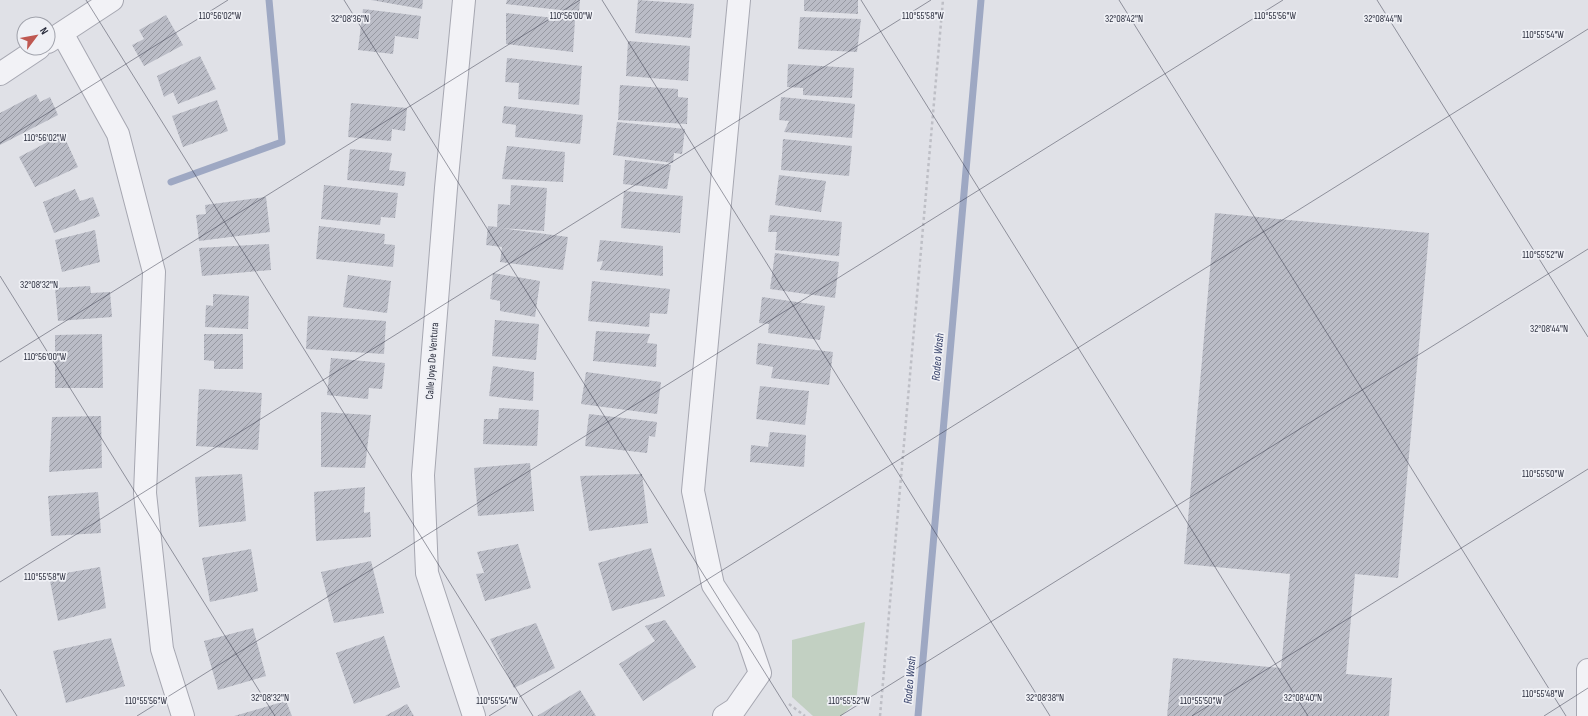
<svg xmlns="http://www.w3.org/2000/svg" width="1588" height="716" font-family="'Sofia Sans Condensed',sans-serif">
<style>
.park{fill:#c2d0c2}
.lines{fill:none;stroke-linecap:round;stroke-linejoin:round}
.stream{stroke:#9ea8c3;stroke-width:7}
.building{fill:url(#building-hatch)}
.minor-casing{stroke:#a6a7b1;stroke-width:24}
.path{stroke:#bebfc6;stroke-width:2.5;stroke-dasharray:3 3;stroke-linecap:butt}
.minor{stroke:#f2f2f6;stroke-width:22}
.ticks{fill:none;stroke:#2a2d3d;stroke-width:1;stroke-opacity:0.45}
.labels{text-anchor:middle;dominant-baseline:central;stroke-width:3.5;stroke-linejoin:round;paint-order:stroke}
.street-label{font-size:11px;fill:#2a2d3d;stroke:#eff0f5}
.water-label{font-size:12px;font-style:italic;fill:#39446c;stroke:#eff0f5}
.ticks-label{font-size:10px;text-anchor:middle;fill:#2a2d3d;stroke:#eff0f5;stroke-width:3.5;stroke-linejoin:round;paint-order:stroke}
</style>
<defs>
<pattern id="building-hatch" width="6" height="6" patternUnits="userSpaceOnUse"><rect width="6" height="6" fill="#babcc6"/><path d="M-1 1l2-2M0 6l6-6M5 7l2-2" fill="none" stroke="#9799a2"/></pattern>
</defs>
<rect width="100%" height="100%" fill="#e0e1e7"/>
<!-- park -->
<path class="park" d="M865,622L856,702L841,716H813L792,697V640Z"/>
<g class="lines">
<!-- stream -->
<path class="stream" d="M171,182L282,142L269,0
M918,716L981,0"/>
</g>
<!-- building -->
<path class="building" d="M371,0H423L422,9Z
M507,0H580L579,12L506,4Z
M638,0L694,4L691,38L635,33Z
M804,0H858V14L804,11Z
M363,9L421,16L418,39L395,36L393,54L358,50Z
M506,13L575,20L573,52L506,44Z
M166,15L183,45L144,66L132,45L144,39L139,30Z
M800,17L861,19L857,52L798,49Z
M628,41L690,46L688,81L626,76Z
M200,56L216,89L178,104L173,92L164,97L157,76Z
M507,58L582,66L579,105L518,99L519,83L505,82Z
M788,64L854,68L852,98L803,95V88L787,87Z
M620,85L678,89V97L688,98L687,124L618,120Z
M36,94L40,102L50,97L58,115L0,145V113Z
M781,97L855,104L852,138L784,132L789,121L779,120Z
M217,100L228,131L183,147L172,116Z
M351,103L407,108L405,131L392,129L391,141L348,137Z
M504,106L583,115L580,144L515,137L516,125L502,123Z
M617,122L685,129L682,154L674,153L673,163L613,155Z
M63,134L78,167L35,187L19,157Z
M783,139L852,146L849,176L781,170Z
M507,146L565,152L563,182L502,179Z
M350,149L392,153L389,170L406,172L404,186L347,180Z
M625,160L671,165L667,189L623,184Z
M779,175L826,181L821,212L775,205Z
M324,185L398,193L395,218L381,217L380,225L321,219Z
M511,185L547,188L544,231L501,228L568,237L563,270L500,262L502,247L486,245L488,226L497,227L498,204L510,205Z
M75,189L80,201L93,197L100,216L54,233L43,202Z
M624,191L683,196L680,233L621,228Z
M266,197L270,232L199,241L196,215L206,214L205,205Z
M1215,213L1429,233L1398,578L1355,574L1346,674L1392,678L1389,716H1167L1173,658L1281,668L1290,574L1184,564Z
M770,215L842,222L839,256L775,250L777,232H768Z
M319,226L385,234L384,244L395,245L393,267L316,259Z
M95,230L100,262L62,272L55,240Z
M600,240L663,246V276L600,270L603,261L597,262Z
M269,244L271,270L202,276L199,248Z
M775,253L839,262L835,298L770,289Z
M493,273L540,281L535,317L500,311V301L490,299Z
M348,275L391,281L387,313L343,307Z
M592,281L670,289L667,314L650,313L649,327L588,321Z
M90,286L91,293L110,292L112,317L58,321L55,288Z
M213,294L249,296L248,329L205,327L206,305L213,306Z
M762,297L825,306L820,340L768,333L769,324L759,323Z
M308,316L386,321L384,354L306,349Z
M495,320L539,324L536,360L492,356Z
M596,331L650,334L647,343L657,344L656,367L593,361Z
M102,334L103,388H55V335Z
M204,334H243V369H214V361L204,360Z
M758,343L833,352L829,385L771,378L773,367L756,364Z
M331,358L385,363L382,389L369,388L368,399L327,395Z
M493,366L534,372L533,401L489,396Z
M586,372L661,382L657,414L581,404Z
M760,386L809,391L805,425L756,419Z
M199,389L262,393L258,450L196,446Z
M499,408L539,410L537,446L483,444L484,419H498Z
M321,412L371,415L365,468L321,467Z
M589,414L657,422L655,437L649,436L647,453L585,446Z
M101,416L102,468L49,472L52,417Z
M770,432L806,435L804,467L750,462L751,445L768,447Z
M530,463L534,511L478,516L474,468Z
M242,474L246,521L199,527L195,477Z
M642,474L648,523L589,531L580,476Z
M365,487L364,513L370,512L371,537L316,541L314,492Z
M98,492L101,533L51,536L48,496Z
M518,544L531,588L485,601L476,574L484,573L477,552Z
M651,548L665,596L612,611L598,563Z
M251,549L258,591L210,602L202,558Z
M371,561L384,613L334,623L321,572Z
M100,567L106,608L58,621L49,576Z
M665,620L696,667L643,701L619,664L655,641L645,626Z
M536,623L555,668L514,688L490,639Z
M253,628L266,676L218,690L204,641Z
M384,636L400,687L354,704L336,653Z
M111,638L125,686L66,703L53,651Z
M580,690L596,716H537Z
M286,701L292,716H234Z
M407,704L414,716H385Z"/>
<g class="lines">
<!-- minor casing -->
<g class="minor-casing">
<path id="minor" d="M464,0L446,188L423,475L427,573L474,716
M62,33L118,134L154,272L145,493L162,649L183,716
M48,42L112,0
M0,74L39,48
M724,716L735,709L760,673L748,638L713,585L693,491L739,0
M1588,716V670"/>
</g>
<!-- path -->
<path class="path" d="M789,704L805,716
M880,716L943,0"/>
<!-- minor -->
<use href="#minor" class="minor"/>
</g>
<!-- ticks -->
<path class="ticks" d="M86,0L533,716M344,0L792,716M602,0L1050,716M861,0L1308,716M1119,0L1566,716M1377,0L1588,337M0,143L228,0M0,276L275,716M0,362L580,0M0,582L931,0M0,689L17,716M137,716L1283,0M489,716L1588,29M840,716L1588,249M1192,716L1588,469M1544,716L1588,688"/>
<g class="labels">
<!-- street labels -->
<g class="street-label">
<text transform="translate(432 361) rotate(-86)">Calle Joya De Ventura</text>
</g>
<!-- water labels -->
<g class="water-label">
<text transform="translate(938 357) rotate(-85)">Rodeo Wash</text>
<text transform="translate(910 680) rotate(-85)">Rodeo Wash</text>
</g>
</g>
<g class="ticks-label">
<text x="220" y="19">110°56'02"W</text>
<text x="571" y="19">110°56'00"W</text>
<text x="923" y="19">110°55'58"W</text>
<text x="1275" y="19">110°55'56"W</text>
<text x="350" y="22">32°08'36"N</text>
<text x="1124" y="22">32°08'42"N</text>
<text x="1383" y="22">32°08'44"N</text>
<text x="1543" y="38">110°55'54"W</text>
<text x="45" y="141">110°56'02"W</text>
<text x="1543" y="258">110°55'52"W</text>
<text x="39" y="288">32°08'32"N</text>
<text x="1549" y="332">32°08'44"N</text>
<text x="45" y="360">110°56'00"W</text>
<text x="1543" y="477">110°55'50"W</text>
<text x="45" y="580">110°55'58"W</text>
<text x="1543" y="697">110°55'48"W</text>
<text x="270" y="701">32°08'32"N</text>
<text x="1045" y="701">32°08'38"N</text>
<text x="1303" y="701">32°08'40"N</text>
<text x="146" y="704">110°55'56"W</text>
<text x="497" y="704">110°55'54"W</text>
<text x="849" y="704">110°55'52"W</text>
<text x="1201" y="704">110°55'50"W</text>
</g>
<!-- north arrow -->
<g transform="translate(36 36) rotate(58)"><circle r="19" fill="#eff0f5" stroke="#a0a2ab"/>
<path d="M0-3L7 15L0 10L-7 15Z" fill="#bf5851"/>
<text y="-6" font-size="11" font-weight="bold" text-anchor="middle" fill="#2a2d3d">N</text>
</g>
</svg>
